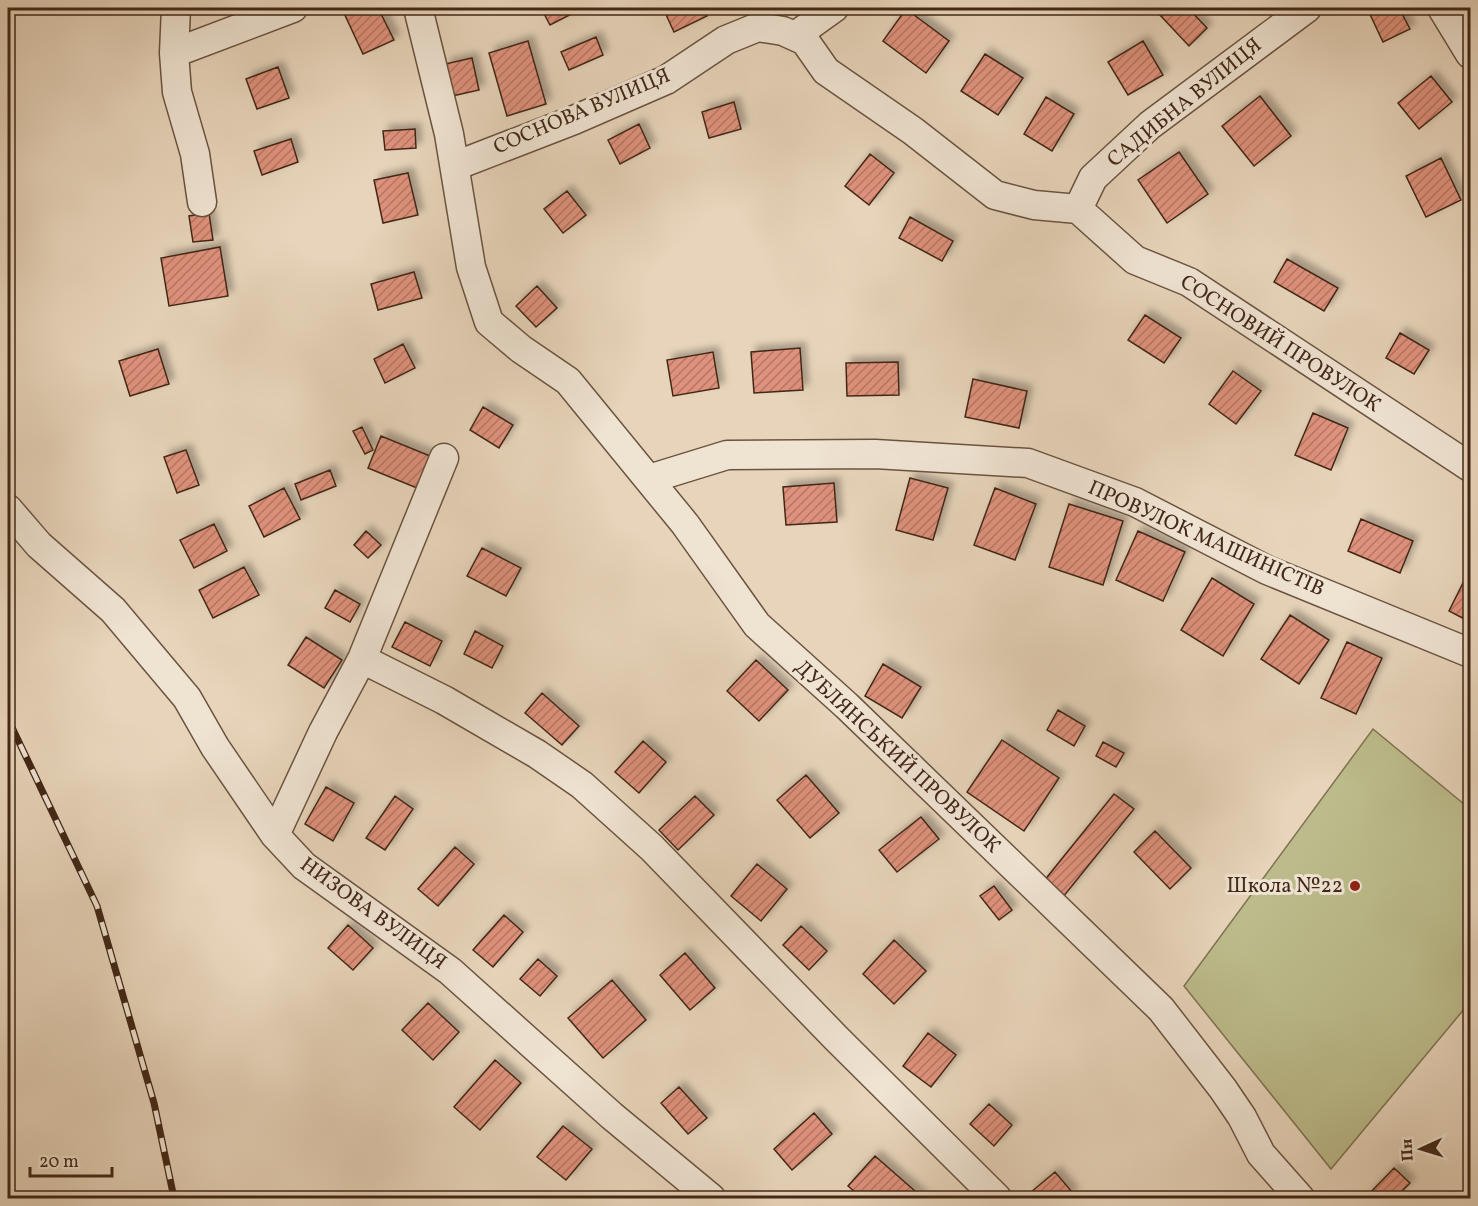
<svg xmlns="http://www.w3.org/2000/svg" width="1478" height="1206" font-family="Vollkorn,serif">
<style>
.green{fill:#bcbb8b;stroke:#7f7251;stroke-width:1.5}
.building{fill:url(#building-hatch);stroke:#422817;stroke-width:1.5;filter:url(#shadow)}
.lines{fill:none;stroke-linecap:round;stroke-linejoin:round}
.minor-casing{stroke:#6b5340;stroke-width:31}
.minor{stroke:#efe3d2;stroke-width:28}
.rail-casing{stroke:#422817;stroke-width:7}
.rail{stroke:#efe3d2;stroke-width:4.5;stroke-dasharray:14;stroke-linecap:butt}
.poi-dot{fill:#8f2418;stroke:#efe3d2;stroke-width:2}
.labels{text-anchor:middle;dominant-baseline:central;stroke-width:6;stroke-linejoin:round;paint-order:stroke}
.street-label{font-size:21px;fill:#422817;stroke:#efe3d2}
.poi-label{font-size:21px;fill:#422817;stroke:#efe3d2;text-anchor:end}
</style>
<defs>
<pattern id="building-hatch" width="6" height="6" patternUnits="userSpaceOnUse" patternTransform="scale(1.5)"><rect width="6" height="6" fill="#de917b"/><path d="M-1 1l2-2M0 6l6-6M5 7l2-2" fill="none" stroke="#b67664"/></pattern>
<filter id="shadow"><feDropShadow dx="5.5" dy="-5.5" stdDeviation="3" flood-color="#0004"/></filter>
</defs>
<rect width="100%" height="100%" fill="#e7d4ba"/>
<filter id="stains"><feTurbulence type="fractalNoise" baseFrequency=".00333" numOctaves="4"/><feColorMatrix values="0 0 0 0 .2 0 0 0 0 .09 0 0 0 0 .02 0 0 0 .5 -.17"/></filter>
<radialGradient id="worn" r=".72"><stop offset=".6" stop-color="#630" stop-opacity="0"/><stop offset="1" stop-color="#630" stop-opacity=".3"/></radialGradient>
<!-- green -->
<path class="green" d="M1373,729L1470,809V1002L1331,1169L1184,986Z"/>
<!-- building -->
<path class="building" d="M355,8H378L394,40L363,54L344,13Z
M541,8H583L550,25Z
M663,8H702L707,16L674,32Z
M1166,8H1188L1207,28L1189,46L1159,14Z
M1367,8H1399L1410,29L1383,42Z
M906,9L949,41L926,73L883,41Z
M596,37L603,55L569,70L561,52Z
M528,41L546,104L507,116L489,53Z
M1143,41L1163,75L1128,95L1108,62Z
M985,54L1023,78L998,115L961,91Z
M472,58L479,90L452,96L445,64Z
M278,67L289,98L257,109L246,79Z
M1431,76L1452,102L1419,129L1398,103Z
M1260,96L1291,136L1254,166L1222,126Z
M1046,97L1074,114L1052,151L1024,134Z
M734,102L741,129L709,138L702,112Z
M639,124L650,148L620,164L608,140Z
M415,129L416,148L385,150L383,131Z
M291,139L298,162L262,175L254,151Z
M1179,152L1208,194L1167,223L1138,180Z
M870,154L894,173L869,205L845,186Z
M1441,158L1461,200L1426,217L1406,176Z
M408,173L418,215L383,223L374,180Z
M567,191L586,215L563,233L544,209Z
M209,213L213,240L193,242L189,216Z
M910,217L953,241L942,261L899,238Z
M220,247L228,296L169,306L161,258Z
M1287,259L1338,288L1324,311L1274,282Z
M414,272L422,298L378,310L371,284Z
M537,286L557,308L536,327L516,306Z
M1145,315L1181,338L1164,363L1128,340Z
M1400,333L1429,350L1414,374L1386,358Z
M403,344L415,368L385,383L374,359Z
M800,348L803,390L754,393L751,352Z
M158,349L169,384L130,396L119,361Z
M713,352L719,388L673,396L667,360Z
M898,362L899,395L847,396L846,363Z
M1233,371L1261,391L1236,424L1209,404Z
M973,379L1027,391L1019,428L965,417Z
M483,407L513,425L499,448L470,430Z
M1313,413L1348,428L1331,470L1295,455Z
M362,427L373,450L365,454L353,431Z
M381,436L430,456L417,488L368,468Z
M186,450L199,485L177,493L164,457Z
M330,470L336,486L301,500L295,484Z
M910,478L948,488L933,540L896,530Z
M834,483L837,522L786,525L783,487Z
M284,488L300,519L264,537L249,506Z
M995,488L1036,504L1015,560L974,545Z
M1069,504L1123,521L1103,585L1049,567Z
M1361,519L1413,541L1400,573L1348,551Z
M214,524L227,551L194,568L180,540Z
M366,531L381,545L368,558L354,545Z
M1138,531L1185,552L1163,601L1116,580Z
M482,548L521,568L506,596L467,576Z
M244,567L259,595L213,618L199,590Z
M1470,569V622L1449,611Z
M1212,578L1254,604L1223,656L1181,630Z
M335,590L360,604L350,622L325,608Z
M1290,615L1329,640L1299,684L1261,659Z
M405,622L442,641L430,666L392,647Z
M475,631L503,646L492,668L464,654Z
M306,637L342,660L324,688L288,665Z
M1347,642L1382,658L1356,714L1321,698Z
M756,660L788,690L759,721L727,691Z
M883,664L921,687L902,718L865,696Z
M542,693L579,726L562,745L525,713Z
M1058,710L1085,726L1074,746L1047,730Z
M1002,740L1059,778L1024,831L967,792Z
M643,741L666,762L639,793L615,772Z
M1103,742L1124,753L1116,767L1096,756Z
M806,775L839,813L810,838L777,800Z
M326,787L354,803L333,841L305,824Z
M1114,794L1134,809L1063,897L1044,881Z
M395,796L413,809L385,850L366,838Z
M695,796L714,815L678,850L659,830Z
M921,817L939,839L897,872L879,850Z
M1155,831L1191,868L1170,889L1134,852Z
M455,847L474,864L438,906L418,889Z
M757,864L787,889L761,921L731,896Z
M994,886L1012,910L999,920L980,896Z
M504,915L523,932L493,967L473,950Z
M348,925L373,948L353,970L328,948Z
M801,926L827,951L809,970L783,945Z
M894,940L926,971L894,1004L863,974Z
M685,953L715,988L690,1010L660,975Z
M538,959L557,976L540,996L520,979Z
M612,980L646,1020L603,1058L568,1018Z
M428,1003L459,1032L433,1060L402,1030Z
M928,1033L956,1055L931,1087L903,1066Z
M495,1060L521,1083L480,1130L454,1107Z
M679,1087L707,1118L688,1134L661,1103Z
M989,1104L1012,1125L994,1146L970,1124Z
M814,1113L832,1134L792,1170L774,1149Z
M563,1126L592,1149L566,1180L537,1157Z
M875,1156L923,1198H862L848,1186Z
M1394,1168L1410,1183L1395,1198H1365Z
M1055,1172L1073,1193L1066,1198H1036L1031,1192Z"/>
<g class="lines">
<!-- minor casing -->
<g class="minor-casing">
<path id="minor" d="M176,8L174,53L177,92L195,154L202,202
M418,8L449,134L471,267L489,322L521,349L568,381L685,524L757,625L847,706L1161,1009L1223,1089L1242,1117L1261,1154L1300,1198
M1442,8L1470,54
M795,36L834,8
M174,53L293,8
M455,166L574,120L666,80L726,40L758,27L783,31L805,41L826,71L913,131L995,195L1034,205L1078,209L1135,260L1189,282L1470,467
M1078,209L1093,178L1150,125L1307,8
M649,479L727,455L875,454L1028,463L1135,502L1267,570L1470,653
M8,509L39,545L113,610L187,698L215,747L275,835L304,866L450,971L612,1116L711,1198
M362,659L444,700L537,754L582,785L652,848L836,1038L997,1198
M275,835L323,732L362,659L444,458"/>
</g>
<!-- minor -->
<use href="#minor" class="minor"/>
<!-- rail casing -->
<g class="rail-casing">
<path id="rail" d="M8,719L97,906L154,1103L174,1198"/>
</g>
<!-- rail -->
<use href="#rail" class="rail"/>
</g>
<!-- markers -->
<circle class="poi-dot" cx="1355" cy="886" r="6"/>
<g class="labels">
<!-- street labels -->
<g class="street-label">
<text transform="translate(1185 103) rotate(-39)">САДИБНА ВУЛИЦЯ</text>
<text transform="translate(582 112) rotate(-23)">СОСНОВА ВУЛИЦЯ</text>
<text transform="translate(1280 344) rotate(33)">СОСНОВИЙ ПРОВУЛОК</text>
<text transform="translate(1206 539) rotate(24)">ПРОВУЛОК МАШИНІСТІВ</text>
<text transform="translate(897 757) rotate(43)">ДУБЛЯНСЬКИЙ ПРОВУЛОК</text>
<text transform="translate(373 914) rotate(36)">НИЗОВА ВУЛИЦЯ</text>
</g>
<!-- poi labels -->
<g class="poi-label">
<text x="1343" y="886">Школа №22</text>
</g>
</g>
<!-- margin -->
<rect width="1478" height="1206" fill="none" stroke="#e7d4ba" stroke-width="30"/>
<rect x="9" y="9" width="1460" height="1188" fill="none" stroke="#422817" stroke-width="3"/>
<rect x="15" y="15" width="1448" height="1176" fill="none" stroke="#422817" stroke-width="1.5"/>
<!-- north arrow -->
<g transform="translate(1421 1149) rotate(266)" stroke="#efe3d2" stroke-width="4.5" paint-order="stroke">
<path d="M0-4.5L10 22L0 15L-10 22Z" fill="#422817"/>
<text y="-9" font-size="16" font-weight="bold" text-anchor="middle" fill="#422817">Пн</text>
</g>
<!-- scale -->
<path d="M30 1167v9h82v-9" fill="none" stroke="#422817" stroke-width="3"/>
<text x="39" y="1167" font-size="18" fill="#422817" stroke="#efe3d2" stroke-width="4.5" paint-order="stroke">20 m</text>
<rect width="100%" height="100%" filter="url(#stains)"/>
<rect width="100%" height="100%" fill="url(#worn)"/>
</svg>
